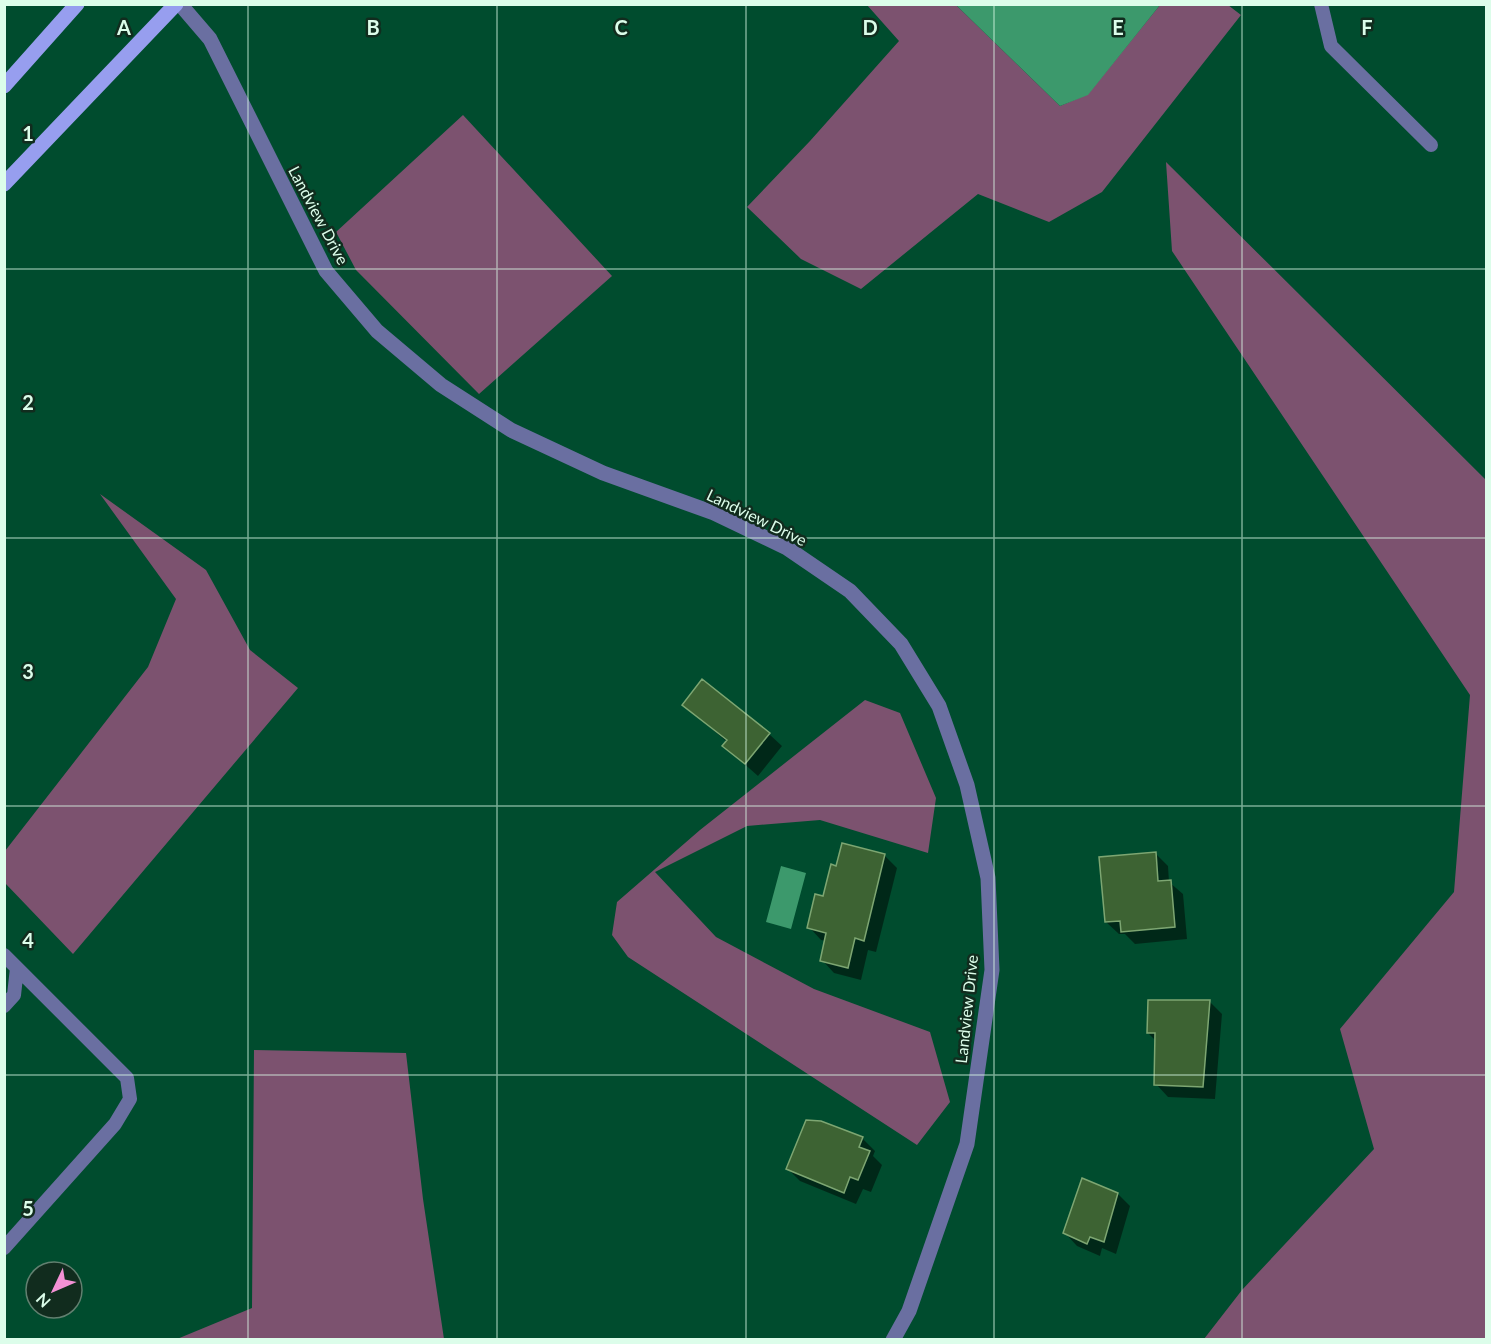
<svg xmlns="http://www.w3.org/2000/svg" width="1491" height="1344" font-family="Lato,sans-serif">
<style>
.green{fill:#7c526f}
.water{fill:#3c996c}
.shadow{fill:#0007}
.building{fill:#3d6333;stroke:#7da672;stroke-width:1.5}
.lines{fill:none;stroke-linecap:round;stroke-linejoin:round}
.lane{stroke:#6a6fa1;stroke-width:14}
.street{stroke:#6a6fa1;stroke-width:15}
.primary{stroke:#979eef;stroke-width:15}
.grid{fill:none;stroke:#dcfdea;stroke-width:1.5;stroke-opacity:0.55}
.labels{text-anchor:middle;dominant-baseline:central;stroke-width:5;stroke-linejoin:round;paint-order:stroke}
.street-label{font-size:16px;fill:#dcfdea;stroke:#112c1e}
.grid-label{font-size:20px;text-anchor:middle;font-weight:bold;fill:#dcfdea;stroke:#112c1e;stroke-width:5;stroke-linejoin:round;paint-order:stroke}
</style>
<rect width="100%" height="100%" fill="#004c2e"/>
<!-- green -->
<path class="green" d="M867,5H956L1060,106L1088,94L1160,5H1228L1241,15L1102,192L1049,222L978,194L861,289L801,259L747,207L810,141L899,41Z
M463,115L612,276L479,394L356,270L336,232Z
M1166,162L1486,480V1339H1204L1242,1290L1374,1149L1340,1029L1454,892L1470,695L1172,251Z
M100,494L206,570L250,650L298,688L73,954L5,883V851L148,667L176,599Z
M865,700L900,713L936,798L928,853L820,820L747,826L655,872L716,937L814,989L930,1032L950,1102L917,1145L628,957L612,935L617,902L700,830Z
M254,1050L406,1053L423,1199L444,1339H177L252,1308Z"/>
<!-- water -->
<path class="water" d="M956,5H1160L1088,95L1060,106Z
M781,866L806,873L791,929L766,922Z"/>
<!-- shadow -->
<path class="shadow" d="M703,681L769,734L782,746L758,776L724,746L727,742L684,705Z
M1155,853L1168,866L1169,882L1183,894L1187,939L1135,944L1125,934H1119L1106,922Z
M884,855L897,868L876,952L868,950L861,980L834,973L822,960L826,941L821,940L809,927L838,868Z
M1210,1002L1222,1014L1215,1099L1168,1097L1156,1084V1041L1148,1033Z
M862,1138L875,1151L873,1156L882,1165L871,1192L863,1189L856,1204L800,1181L788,1169Z
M1118,1194L1130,1206L1116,1254L1102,1248L1100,1256L1077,1246L1065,1233Z"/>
<!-- building -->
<path class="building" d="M702,679L770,733L745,764L722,746L727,740L682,705Z
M842,843L885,854L864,941L855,938L848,968L820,961L826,933L807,928L815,894L823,896L831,864L836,866Z
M1156,852L1158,881L1171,880L1175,927L1121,932L1120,921L1105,922L1099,857Z
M1148,1000H1210L1203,1087L1154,1085L1155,1033H1147Z
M806,1120L821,1121L863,1137L859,1147L870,1151L858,1180L850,1177L844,1193L786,1169Z
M1082,1178L1118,1193L1104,1242L1090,1237L1087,1244L1063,1233Z"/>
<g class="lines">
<!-- lane -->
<path class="lane" d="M1321,4L1331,46L1431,145
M4,955L17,968L14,995L4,1006
M4,1248L115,1124L130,1099L127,1078L17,968"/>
<!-- street -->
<path class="street" d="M180,4L210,39L326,271L377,331L441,385L511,430L603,473L714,513L787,548L850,591L901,644L939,706L967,785L988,878L992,970L967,1144L909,1311L893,1340"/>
<!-- primary -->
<path class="primary" d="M4,86L77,4
M4,184L176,4"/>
</g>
<!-- grid -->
<path class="grid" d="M248,4V1340M497,4V1340M746,4V1340M994,4V1340M1242,4V1340M4,269H1486M4,538H1486M4,806H1486M4,1075H1486"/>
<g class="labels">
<!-- street labels -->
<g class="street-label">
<text transform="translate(319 215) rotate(62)">Landview Drive</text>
<text transform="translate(757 517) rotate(26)">Landview Drive</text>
<text transform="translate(966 1009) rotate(-84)">Landview Drive</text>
</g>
</g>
<g class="grid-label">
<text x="124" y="35">A</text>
<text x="373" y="35">B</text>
<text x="621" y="35">C</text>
<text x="870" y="35">D</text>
<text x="1118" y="35">E</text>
<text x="1367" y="35">F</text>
<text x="28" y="141">1</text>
<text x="28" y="410">2</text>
<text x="28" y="679">3</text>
<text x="28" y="948">4</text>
<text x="28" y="1216">5</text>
</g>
<!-- border -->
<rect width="1491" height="1344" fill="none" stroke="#dcfdea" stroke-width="12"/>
<!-- north arrow -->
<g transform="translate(54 1290) rotate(226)"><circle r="28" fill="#112c1e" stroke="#628070" stroke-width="1.5"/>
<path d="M0-4.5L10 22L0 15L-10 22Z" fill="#f391d5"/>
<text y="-9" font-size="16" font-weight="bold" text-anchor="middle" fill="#dcfdea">N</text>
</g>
</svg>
